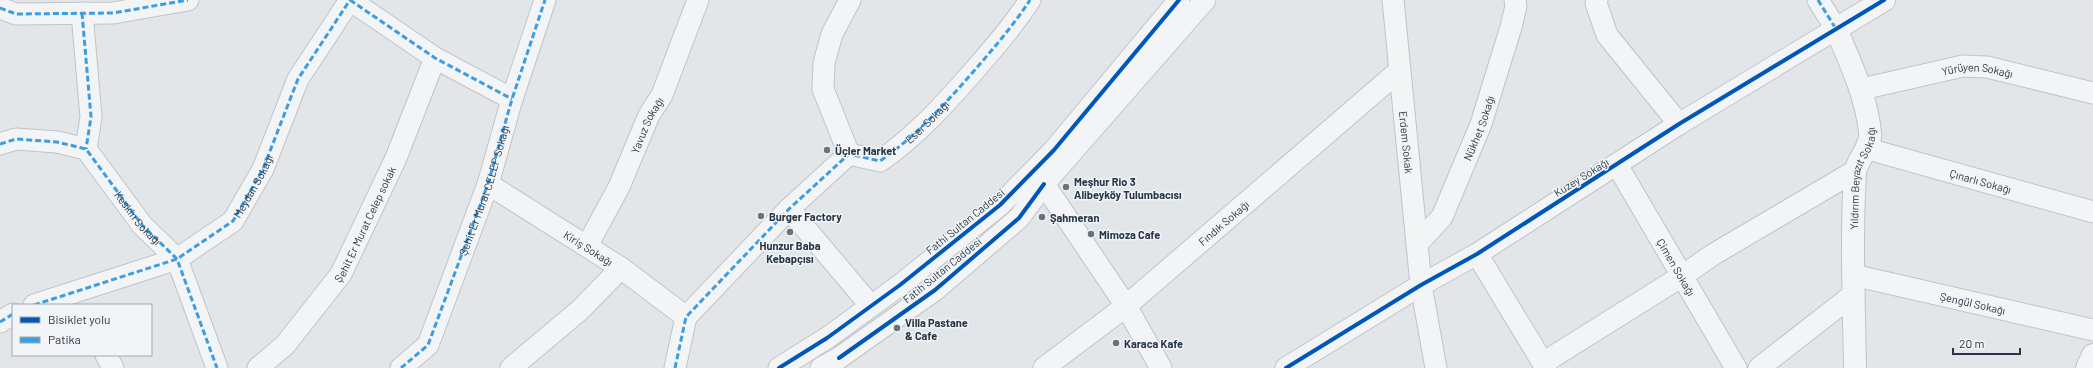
<svg xmlns="http://www.w3.org/2000/svg" width="2093" height="368" font-family="Barlow,sans-serif">
<style>
.lines{fill:none;stroke-linecap:round;stroke-linejoin:round}
.minor-casing{stroke:#c1c4c7;stroke-width:23}
.tertiary-casing{stroke:#c1c4c7;stroke-width:24}
.minor{stroke:#f2f4f5;stroke-width:21}
.tertiary{stroke:#f2f4f5;stroke-width:22}
.quiet{stroke:#3d9de3;stroke-width:3;stroke-dasharray:6 3;stroke-linecap:butt}
.cycleway-casing{stroke:#f1f5f8;stroke-width:6}
.cycleway{stroke:#0057b8;stroke-width:4}
.poi-dot{fill:#69737e;stroke:#f1f5f8;stroke-width:1.5}
.labels{text-anchor:middle;dominant-baseline:central;stroke-width:3;stroke-linejoin:round;paint-order:stroke}
.street-label{font-size:11px;fill:#283544;stroke:#f1f5f8}
.poi-label{font-size:11px;font-weight:bold;fill:#283544;stroke:#f1f5f8;text-anchor:start}
</style>
<rect width="100%" height="100%" fill="#e3e6e9"/>
<g class="lines">
<!-- minor casing -->
<g class="minor-casing">
<g id="minor">
<path d="M350,0L435,58L512,99"/>
<path id="s1" d="M1393,0L1421,285L1436,368"/>
<path d="M1597,0L1596,3L1607,35L1679,124"/>
<path d="M0,8L16,14L113,13L188,0"/>
<path d="M82,13L91,117L86,149"/>
<path id="s2" d="M1862,89L1963,66L1987,67L2093,93"/>
<path id="s3" d="M0,144L16,139L57,142L86,149L142,225L177,259L217,368"/>
<path id="s4" d="M1868,149L2093,212"/>
<path id="s5" d="M849,154L880,161C915,137 945,104 973,72C993,49 1013,26 1030,0"/>
<path d="M849,154L823,89L824,63L832,34L850,0"/>
<path id="s6" d="M1617,165L1736,368"/>
<path id="s7" d="M488,184L621,268L686,317"/>
<path d="M1044,184L1126,306L1161,368"/>
<path d="M789,209L871,306"/>
<path id="s8" d="M1417,244L1442,217L1481,124L1511,27L1516,6L1515,0"/>
<path id="s9" d="M587,246L619,187L649,115L662,95L698,0"/>
<path d="M1477,254L1546,368"/>
<path id="s10" d="M1853,275L2093,330"/>
<path id="s11" d="M34,305L177,259L233,221L263,169L298,79L350,0"/>
<path d="M0,322L13,314"/>
<path d="M106,355L113,368"/>
<path d="M1543,363L1682,276L1714,254L1855,171"/>
<path id="s12" d="M258,368L285,345L341,274L396,158L435,58"/>
<path d="M401,368L428,345L488,184L512,99L545,0"/>
<path d="M511,368L580,310L621,268"/>
<path d="M675,368L686,317L789,209L849,154"/>
<path d="M779,368L827,338L900,285L1000,205L1054,150L1179,0"/>
<path d="M821,368L839,358L935,290L1019,218L1044,184L1205,0"/>
<path id="s13" d="M1044,368L1126,306L1399,71"/>
<path d="M1286,368L1421,285L1477,254L1679,124L1836,29L1818,0"/>
<path d="M1759,368L1854,294"/>
</g>
</g>
<!-- tertiary casing -->
<g class="tertiary-casing">
<g id="tertiary">
<path id="s14" d="M1855,368C1854,303 1851,238 1855,174C1856,159 1872,148 1870,132C1866,95 1850,62 1836,29L1884,0"/>
<path d="M2087,368L2093,355"/>
</g>
</g>
<!-- minor -->
<use href="#minor" class="minor"/>
<!-- tertiary -->
<use href="#tertiary" class="tertiary"/>
<!-- quiet -->
<g class="quiet">
<path d="M350,0L435,58L512,99"/>
<path d="M1818,0L1836,29"/>
<path d="M0,8L16,14L113,13L188,0"/>
<path d="M82,13L91,117L86,149"/>
<path d="M0,144L16,139L57,142L86,149L142,225L177,259L217,368"/>
<path d="M34,305L177,259L233,221L263,169L298,79L350,0"/>
<path d="M0,322L13,314"/>
<path id="s15" d="M401,368L428,345L488,184L512,99L545,0"/>
<path d="M675,368L686,317L789,209L849,154L880,161C915,137 945,104 973,72C993,49 1013,26 1030,0"/>
</g>
<!-- cycleway casing -->
<g class="cycleway-casing">
<path id="cycleway" d="M839,358L935,290L1019,218L1044,184
M779,368L827,338L900,285L1000,205L1054,150L1179,0
M1286,368L1421,285L1477,254L1679,124L1884,0"/>
</g>
<!-- cycleway -->
<use href="#cycleway" class="cycleway"/>
</g>
<!-- markers -->
<g class="poi-dot">
<circle cx="827" cy="150" r="4"/>
<circle cx="1066" cy="187" r="4"/>
<circle cx="761" cy="216" r="4"/>
<circle cx="1042" cy="217" r="4"/>
<circle cx="790" cy="232" r="4"/>
<circle cx="1091" cy="234" r="4"/>
<circle cx="897" cy="328" r="4"/>
<circle cx="1116" cy="343" r="4"/>
</g>
<g class="labels">
<!-- street labels -->
<g class="street-label">
<text stroke="none"><textPath href="#s2" startOffset="118">Yürüyen Sokağı</textPath></text>
<text stroke="none"><textPath href="#s5" startOffset="93">Eser Sokağı</textPath></text>
<text stroke="none"><textPath href="#s9" startOffset="135">Yavuz Sokağı</textPath></text>
<text stroke="none"><textPath href="#s8" startOffset="133">Nükhet Sokağı</textPath></text>
<text stroke="none"><textPath href="#s1" startOffset="143">Erdem Sokak</textPath></text>
<text transform="translate(1581 177) rotate(-32)">Kuzey Sokağı</text>
<text stroke="none"><textPath href="#s14" startOffset="191">Yıldırım Beyazıt Sokağı</textPath></text>
<text stroke="none"><textPath href="#s4" startOffset="117">Çınarlı Sokağı</textPath></text>
<text stroke="none"><textPath href="#s11" startOffset="258">Meydan Sokağı</textPath></text>
<text stroke="none"><textPath href="#s15" startOffset="200">Şehit Er Murat CELEP Sokağı</textPath></text>
<text stroke="none"><textPath href="#s3" startOffset="174">Keskin Sokağı</textPath></text>
<text transform="translate(965 221) rotate(-39)">Fathi Sultan Caddesi</text>
<text stroke="none"><textPath href="#s13" startOffset="231">Fındık Sokağı</textPath></text>
<text stroke="none"><textPath href="#s12" startOffset="181">Şehit Er Murat Celep sokak</textPath></text>
<text stroke="none"><textPath href="#s7" startOffset="119">Kiriş Sokağı</textPath></text>
<text stroke="none"><textPath href="#s6" startOffset="118">Çimen Sokağı</textPath></text>
<text transform="translate(942 270) rotate(-39)">Fatih Sultan Caddesi</text>
<text stroke="none"><textPath href="#s10" startOffset="123">Şengül Sokağı</textPath></text>
</g>
<!-- poi labels -->
<g class="poi-label">
<text x="835" y="150">Üçler Market</text>
<text x="1074" y="181">Meşhur Rio 3<tspan x="1074" dy="13">Alibeyköy Tulumbacısı</tspan></text>
<text x="769" y="216">Burger Factory</text>
<text x="1050" y="217">Şahmeran</text>
<text x="1099" y="234">Mimoza Cafe</text>
<text x="790" y="245" text-anchor="middle">Hunzur Baba<tspan x="790" dy="13">Kebapçısı</tspan></text>
<text x="905" y="322">Villa Pastane<tspan x="905" dy="13">&amp; Cafe</tspan></text>
<text x="1124" y="343">Karaca Kafe</text>
</g>
</g>
<!-- legend -->
<rect x="12" y="304" width="140" height="52" fill="#f1f5f8" stroke="#a1a8b0"/>
<rect x="20" y="317" width="20" height="6" fill="#0057b8" stroke="#a1a8b0"/>
<text x="48" y="324" font-size="12" fill="#283544">Bisiklet yolu</text>
<rect x="20" y="337" width="20" height="6" fill="#3d9de3" stroke="#a1a8b0"/>
<text x="48" y="344" font-size="12" fill="#283544">Patika</text>
<!-- scale -->
<path d="M1953 348v6h67v-6" fill="none" stroke="#283544" stroke-width="2"/>
<text x="1959" y="348" font-size="12" fill="#283544" stroke="#f1f5f8" stroke-width="3" paint-order="stroke">20 m</text>
</svg>
